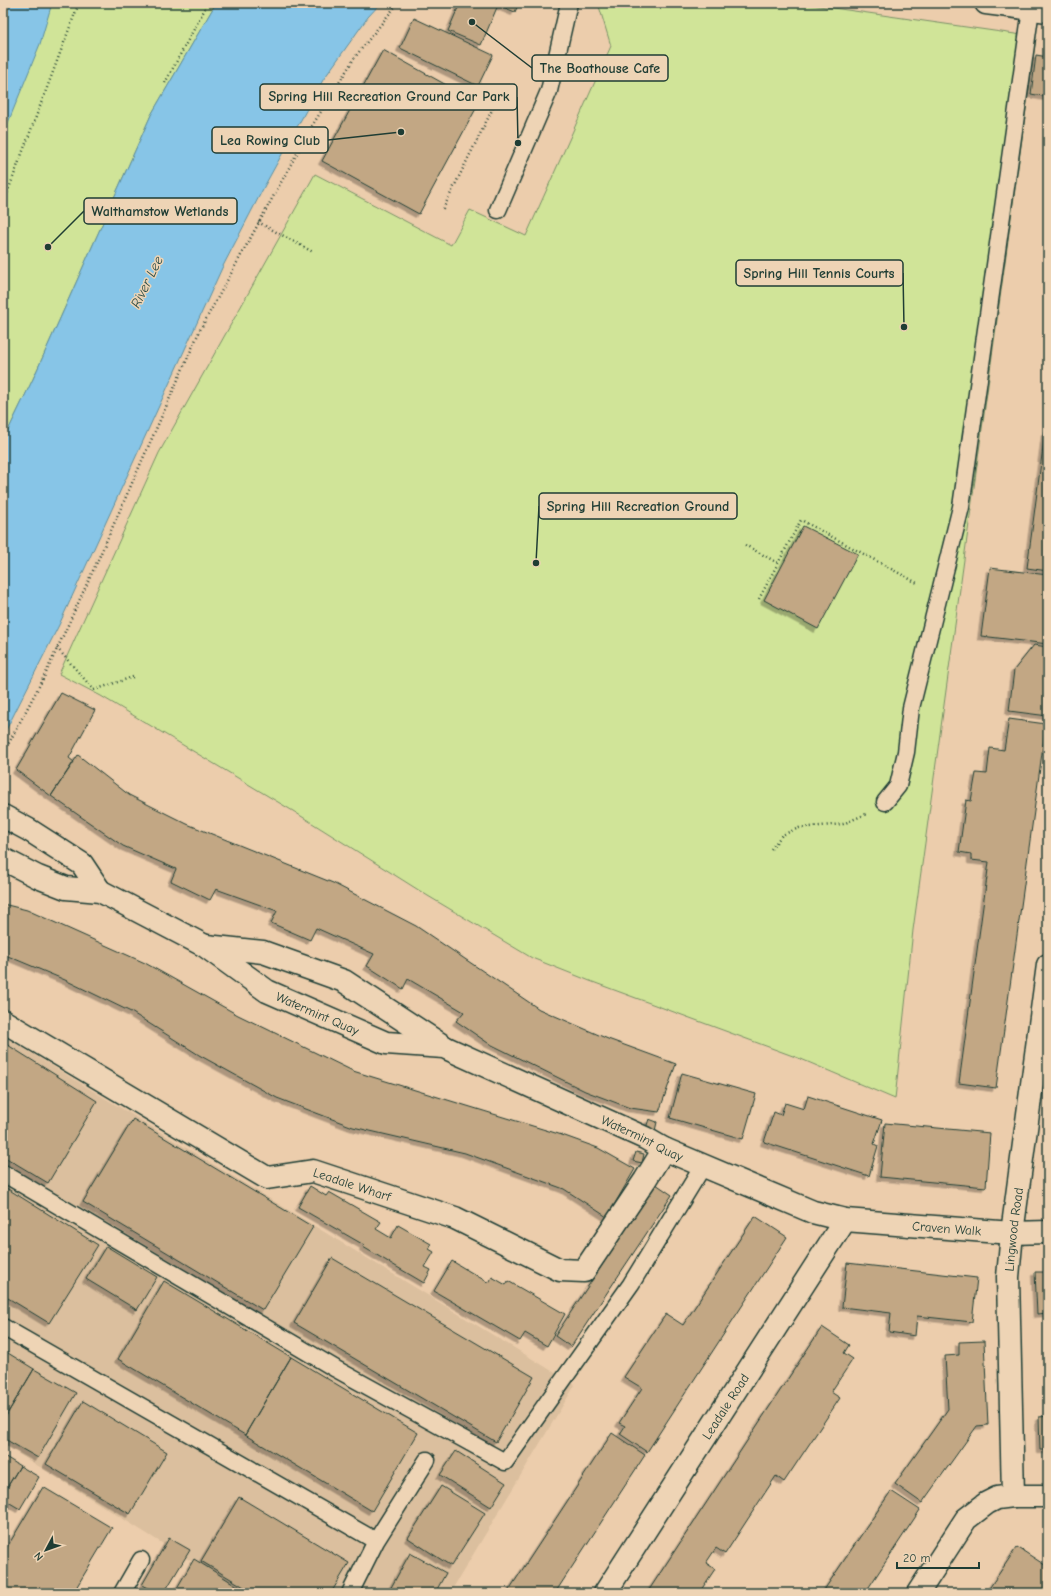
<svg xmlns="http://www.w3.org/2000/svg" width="1051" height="1596" font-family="'Comic Neue',sans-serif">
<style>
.built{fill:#dbbf9e}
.green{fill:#d0e498;stroke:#789066}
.water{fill:#87c5e7;stroke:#5d8f9f}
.building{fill:#c2a784;stroke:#1f3d34;filter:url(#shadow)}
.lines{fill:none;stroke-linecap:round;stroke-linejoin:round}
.service-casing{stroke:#1f3d34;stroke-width:19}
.minor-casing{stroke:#1f3d34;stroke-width:25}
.path{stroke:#1f3d34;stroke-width:2.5;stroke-dasharray:1 3;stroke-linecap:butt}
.service{stroke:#eed4b5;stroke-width:16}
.minor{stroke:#eed4b5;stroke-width:22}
.labels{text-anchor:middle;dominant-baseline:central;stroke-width:3;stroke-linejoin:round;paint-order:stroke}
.street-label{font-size:13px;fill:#1f3d34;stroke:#eed4b5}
.water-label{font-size:14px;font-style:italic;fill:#294b46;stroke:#eed4b5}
.leader{fill:none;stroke:#1f3d34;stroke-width:1.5}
.callout-dot{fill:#1f3d34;stroke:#eed4b5;stroke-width:1.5}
.callout{fill:#eed4b5;stroke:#1f3d34;stroke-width:1.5}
.callout-label{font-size:14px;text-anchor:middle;font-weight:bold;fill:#1f3d34}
</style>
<defs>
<filter id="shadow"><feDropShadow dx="-3.5" dy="3.5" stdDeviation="0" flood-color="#0004"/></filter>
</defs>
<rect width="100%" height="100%" fill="#eccdac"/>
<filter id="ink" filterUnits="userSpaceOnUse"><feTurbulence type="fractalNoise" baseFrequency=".025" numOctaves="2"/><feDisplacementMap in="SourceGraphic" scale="8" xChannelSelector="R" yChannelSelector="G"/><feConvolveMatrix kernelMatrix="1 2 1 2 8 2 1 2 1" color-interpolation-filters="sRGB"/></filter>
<g filter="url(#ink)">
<!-- built -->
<path class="built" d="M3,1036L575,1385L450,1593H242L3,1444Z"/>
<!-- green -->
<path class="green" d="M3,3H216L151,115L33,379L3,441Z
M598,3H798L1036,37L913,930L895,1099L801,1059L590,981L532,958L428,896L293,811L101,696L59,674L159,453L315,174L451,245L470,210L526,236L611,46Z"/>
<!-- water -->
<path class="water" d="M3,3H52L40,44L3,135Z
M216,3H381L368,17L323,80L265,185L222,268L59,625L3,736V441L33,379L151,115Z"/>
<!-- building -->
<path class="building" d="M460,3H519L515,12L498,5L481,45L448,31Z
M414,18L493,55L478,86L400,48Z
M383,50L479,103L419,214L322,161Z
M1036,55L1048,57V97L1031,94Z
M1045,432H1048V571L1027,568Z
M803,526L858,554L818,629L764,600Z
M990,568L1048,575V644L981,636Z
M1034,645L1048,647V716L1009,711L1014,670Z
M61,693L95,710L69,758L74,762L51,796L16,770Z
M1009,719L1046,724L996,1088L959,1083L989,862L971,860V854L959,852L966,800L971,801L976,773L987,774L990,748L1004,750Z
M78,755L129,795L187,824L333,883L416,926L539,1009L608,1039L676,1064L659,1112L630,1108L585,1091L488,1043L456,1021L464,1012L408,979L403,989L367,966L374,954L316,928L310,940L271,923L277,911L216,889L210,900L171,881L176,869L123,846L51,796Z
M3,904L27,910L145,963L238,1015L353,1071L562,1135L598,1148L635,1169L607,1217L564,1189L465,1153L353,1127L277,1098L199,1055L131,1012L65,980L3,954Z
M3,1042L97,1101L48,1183L3,1156Z
M682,1073L756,1094L743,1139L670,1118Z
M808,1096L882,1120L874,1144L878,1146L869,1176L764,1142L774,1112L781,1115L785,1103L804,1109Z
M133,1119L313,1227L263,1310L83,1202Z
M649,1119L657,1122L655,1131L646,1128Z
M885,1123L990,1133L986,1187L880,1177Z
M636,1152L644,1154L642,1163L633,1161Z
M656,1184L672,1195L571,1347L555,1336Z
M3,1186L98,1245L49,1323L3,1295Z
M310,1186L326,1196L329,1192L381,1222L376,1229L391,1238L398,1225L431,1244L429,1249L434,1252L425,1267L431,1270L424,1283L363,1247L364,1245L298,1207Z
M755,1216L787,1237L647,1452L620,1434L625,1426L619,1423L642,1388L624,1377L666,1314L683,1325Z
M106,1246L157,1277L137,1310L86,1279Z
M332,1258L534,1377L496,1442L294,1323Z
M452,1261L489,1283L492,1277L506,1285L508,1281L565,1314L547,1346L525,1333L520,1341L434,1291Z
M847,1263L977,1278L972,1322L917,1316L915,1336L889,1332L891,1313L842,1307Z
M1035,1272H1048V1313L1037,1314Z
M164,1281L291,1357L245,1435L118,1359Z
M822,1327L849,1345L844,1353L853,1359L831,1392L840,1398L784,1482L776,1476L725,1554L716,1548L706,1563L715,1569L699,1593H647Z
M984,1341L988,1425L977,1426L922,1503L895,1484L948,1409L945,1356L959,1355V1342Z
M3,1350L34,1369L3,1421Z
M291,1357L418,1433L372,1511L245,1435Z
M34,1369L76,1393L38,1458L3,1438V1421Z
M83,1401L167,1452L130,1514L46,1464Z
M1048,1416V1450H1040L1039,1417Z
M612,1433L645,1455L555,1593H507Z
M456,1451L506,1483L491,1507L440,1475Z
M4,1456L20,1466L3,1494V1457Z
M20,1466L39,1477L20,1509L3,1499V1494Z
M441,1486L485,1513L451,1566L408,1538Z
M43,1487L112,1528L73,1593H3V1554Z
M891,1491L920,1510L865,1593H822Z
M239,1497L349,1563L331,1593H254L201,1561Z
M169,1538L190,1550L164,1593H156L142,1585Z
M1017,1547L1048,1567V1593H1036L1031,1590L1029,1593H986Z
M410,1553L446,1573L435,1593H388Z
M194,1559L249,1593H174Z"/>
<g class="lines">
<!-- service casing -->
<g class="service-casing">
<path id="service" d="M498,210L549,91L569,3
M885,802L898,786L906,752L911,708L961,507L1031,9
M3,1173L336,1369L505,1462L631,1284L703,1166
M3,1327L376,1541L350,1593
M376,1541L427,1460
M122,1593L141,1560"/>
</g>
<!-- minor casing -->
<g class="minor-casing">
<g id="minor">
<path d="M986,3L1048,11"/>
<path d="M3,816L29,830L82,864L100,891"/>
<path id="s1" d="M3,859L38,877L66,888L100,891L205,946L267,991L386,1043L444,1047L645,1138L664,1149L813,1212L845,1220L1012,1233L1048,1232"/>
<path d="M206,946L263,952L344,981L443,1046"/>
<path id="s2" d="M3,1021L267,1178L313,1171L455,1218L560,1270L584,1271L645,1180L664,1149"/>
<path id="s3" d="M1013,1496L1008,1277L1012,1233L1048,965"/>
<path id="s4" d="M605,1593L845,1220"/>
<path d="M918,1593L966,1519L987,1503L997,1498L1013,1496H1048"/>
</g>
</g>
<!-- path -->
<path class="path" d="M165,83L208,3
M3,204L79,3
M443,209L493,108
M258,222L313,252
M745,545L778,563
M759,599L801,520L919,584
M57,648L94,690L133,677
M3,754L45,675L97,562L200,330L312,126L355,57L398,3
M771,849L782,835L799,828L843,824L866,814"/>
<!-- service -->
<use href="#service" class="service"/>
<!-- minor -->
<use href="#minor" class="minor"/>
</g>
</g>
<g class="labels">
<!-- street labels -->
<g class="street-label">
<text stroke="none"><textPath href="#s1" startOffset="354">Watermint Quay</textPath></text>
<text stroke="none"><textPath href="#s1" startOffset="705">Watermint Quay</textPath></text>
<text stroke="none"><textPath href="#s2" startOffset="395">Leadale Wharf</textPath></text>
<text stroke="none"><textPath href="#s1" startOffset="1026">Craven Walk</textPath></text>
<text stroke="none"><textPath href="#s3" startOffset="267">Lingwood Road</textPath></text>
<text stroke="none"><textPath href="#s4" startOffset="222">Leadale Road</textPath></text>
</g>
<!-- water labels -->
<g class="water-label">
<text transform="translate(147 282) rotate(-64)">River Lee</text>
</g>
</g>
<!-- callouts -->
<path class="leader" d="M472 22L532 68M518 143L517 97M401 132L328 140M48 247L84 211M904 327L903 273M536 563L539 506"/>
<g class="callout-dot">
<circle cx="472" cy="22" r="4"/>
<circle cx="518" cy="143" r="4"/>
<circle cx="401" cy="132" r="4"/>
<circle cx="48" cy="247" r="4"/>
<circle cx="904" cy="327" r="4"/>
<circle cx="536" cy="563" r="4"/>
</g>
<g class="callout">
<rect x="532" y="55" width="136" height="26" rx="4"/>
<rect x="260" y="84" width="257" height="26" rx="4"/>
<rect x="212" y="127" width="116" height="26" rx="4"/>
<rect x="84" y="198" width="153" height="26" rx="4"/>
<rect x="736" y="260" width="167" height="26" rx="4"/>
<rect x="539" y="493" width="198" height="26" rx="4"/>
</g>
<g class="callout-label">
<text x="600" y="73">The Boathouse Cafe</text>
<text x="389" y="101">Spring Hill Recreation Ground Car Park</text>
<text x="270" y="145">Lea Rowing Club</text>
<text x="160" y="216">Walthamstow Wetlands</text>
<text x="819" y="278">Spring Hill Tennis Courts</text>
<text x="638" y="511">Spring Hill Recreation Ground</text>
</g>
<!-- margin -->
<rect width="1051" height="1596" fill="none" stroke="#eed4b5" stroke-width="16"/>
<rect x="8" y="8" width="1035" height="1580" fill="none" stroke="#1f3d34" stroke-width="1.5" filter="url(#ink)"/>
<!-- north arrow -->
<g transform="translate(46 1550) rotate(229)" stroke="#eed4b5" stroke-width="3" paint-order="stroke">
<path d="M0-3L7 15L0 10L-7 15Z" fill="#1f3d34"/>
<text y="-6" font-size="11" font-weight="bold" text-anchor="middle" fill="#1f3d34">N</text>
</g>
<!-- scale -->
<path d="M897 1562v6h82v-6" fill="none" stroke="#1f3d34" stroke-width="2"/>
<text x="903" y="1562" font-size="12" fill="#1f3d34" stroke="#eed4b5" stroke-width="3" paint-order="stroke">20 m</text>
</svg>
